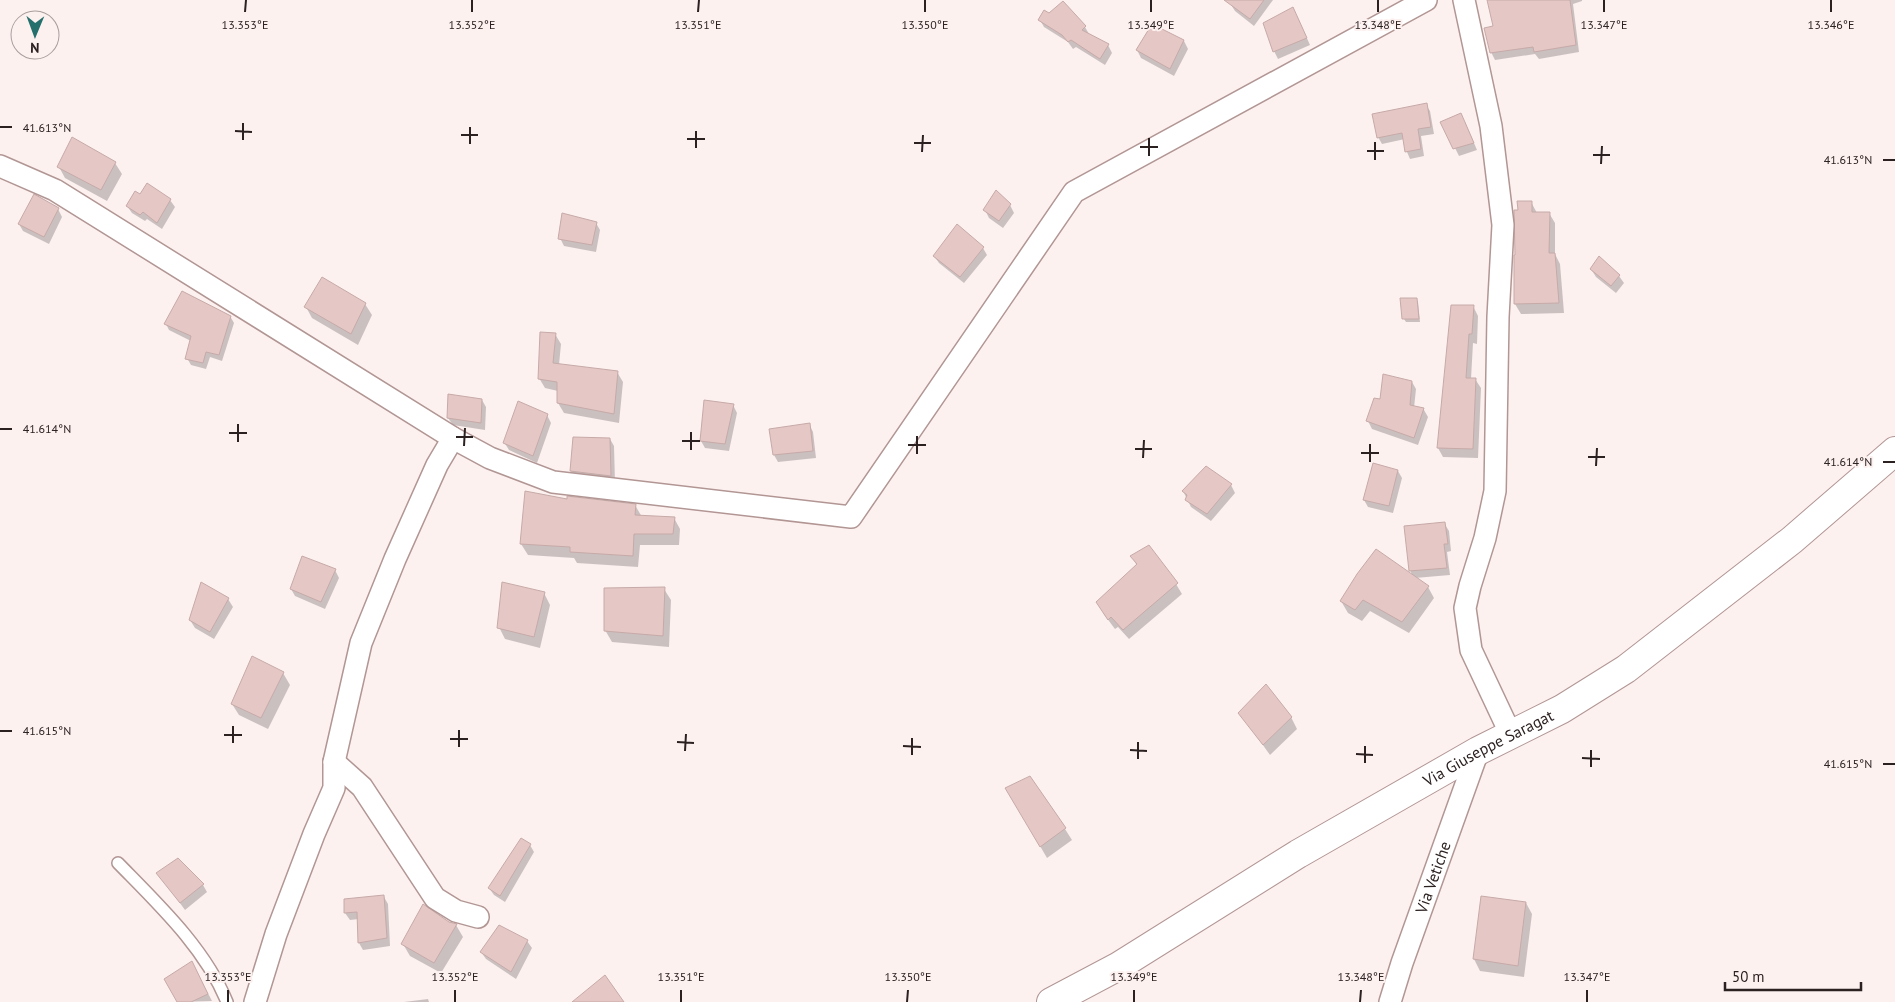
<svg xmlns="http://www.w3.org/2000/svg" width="1895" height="1002" font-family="'PT Sans',sans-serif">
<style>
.shadow{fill:#0003}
.building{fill:#e5c8c6;stroke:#c6aaa8}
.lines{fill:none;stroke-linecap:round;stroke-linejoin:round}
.service-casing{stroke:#b19694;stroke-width:14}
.minor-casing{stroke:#b19694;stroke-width:24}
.tertiary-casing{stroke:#b19694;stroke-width:30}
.service{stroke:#fff;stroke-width:11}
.minor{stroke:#fff;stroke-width:21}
.tertiary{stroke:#fff;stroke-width:28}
.ticks{fill:none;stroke:#2b2120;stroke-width:2}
.labels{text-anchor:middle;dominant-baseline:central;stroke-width:4;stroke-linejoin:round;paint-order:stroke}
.street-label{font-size:16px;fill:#2b2120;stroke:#fdf1f0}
.ticks-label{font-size:12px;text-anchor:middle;fill:#2b2120;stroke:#fdf1f0;stroke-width:4;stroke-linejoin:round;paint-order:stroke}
</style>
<rect width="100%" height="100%" fill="#fdf1f0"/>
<!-- shadow -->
<path class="shadow" d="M1228,0H1273L1254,26L1235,11Z
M1488,0H1582V1L1573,4L1579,52L1539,59L1535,54L1495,60L1491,52L1494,27Z
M1297,16L1310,45L1278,59L1274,51Z
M1040,20L1085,27L1089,34L1108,45L1112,53L1105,65L1076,47L1073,49L1068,42L1044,27Z
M1152,25L1184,41L1188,49L1174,76L1141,58L1137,50Z
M1426,105L1430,111L1434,134L1421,136L1424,156L1410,159L1407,152L1405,139L1382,144L1378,137Z
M1465,122L1477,150L1459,156L1455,148Z
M115,163L122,174L107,201L65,178L59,167Z
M141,195L170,200L175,207L162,229L147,219L145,221L132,213L127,206Z
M1531,202L1537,213H1549L1555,223V254L1560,264L1564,313L1521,314L1515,304Z
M1010,205L1014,213L1003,228L989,218L985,210Z
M58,209L62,217L49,244L23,231L19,224Z
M596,223L600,230L596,252L564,246L560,238Z
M983,248L987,255L964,283L939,263L934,256Z
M1600,258L1619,276L1624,283L1616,293L1596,277L1591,269Z
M1416,299L1418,302L1420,322H1406L1404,319Z
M365,304L372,315L358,345L312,318L306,307Z
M1473,306L1478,316L1477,344L1473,343L1471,379H1475L1481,388L1478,458L1443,457L1438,448Z
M230,316L234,323L222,361L210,357L206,369L191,365L187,358L191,341L169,330L166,324Z
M555,334L561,344L559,365L617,372L623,382L619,423L564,413L558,403V391L545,388L539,378Z
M1412,382L1416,389L1414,408L1424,410L1428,417L1418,445L1372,429L1368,421Z
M482,400L486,407L485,430L453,425L448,418Z
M733,405L737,413L729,451L705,448L701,441Z
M547,415L551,423L537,463L509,450L504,442Z
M809,424L813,432L816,458L778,462L774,455L770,430Z
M610,439L614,446L615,483L575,479L571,471Z
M1398,471L1402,478L1393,513L1368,507L1364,500Z
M1231,485L1235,493L1211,521L1191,507L1183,491Z
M568,500L635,505L642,517L674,518L680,529L679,545H640L638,567L577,563L574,558L528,555L521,544Z
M1444,523L1449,531L1451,551L1447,552L1450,575L1415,578L1428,587L1434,598L1409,633L1370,611L1362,621L1348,613L1341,601L1413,577L1410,570Z
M1132,557L1176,584L1182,594L1129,639L1118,627L1115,629L1103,613L1137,566Z
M335,570L339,578L325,609L295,596L291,589Z
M202,584L228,599L233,607L214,639L195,628L190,620Z
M664,589L671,600L669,647L612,642L605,630Z
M544,593L550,605L540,648L505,639L499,627Z
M253,658L283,673L290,685L268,729L239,715L232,704Z
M1240,713L1291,717L1297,729L1270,755Z
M1007,789L1065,829L1072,840L1047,858Z
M530,845L534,852L505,902L494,895L489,888Z
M178,860L203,885L207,892L185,910L158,873Z
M384,897L388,904L390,946L363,950L359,943V919L350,920L345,913Z
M1482,897L1526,903L1532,914L1524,977L1480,971L1474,959Z
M449,923L456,925L463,937L441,973L410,956L403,944Z
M527,941L532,948L516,979L486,959L481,952Z
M196,970L212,1001L179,1002Z
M428,999L429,1002H404Z"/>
<!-- building -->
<path class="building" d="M1224,0H1264L1250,19Z
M1487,0H1570L1576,45L1534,52L1533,47L1490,53L1484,28L1493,26Z
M1063,1L1086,26L1082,30L1109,44L1100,59L1071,40L1068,42L1062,35L1038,20L1044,10L1049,13Z
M1293,7L1307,38L1273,52L1263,23Z
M1152,24L1184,40L1170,69L1136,50Z
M1427,103L1431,127L1418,129L1421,149L1405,152L1402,133L1377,138L1372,114Z
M1461,113L1474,143L1453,149L1440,122Z
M72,137L116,162L101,190L57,167Z
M147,183L171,199L157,223L143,212L140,215L126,206L135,191L140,194Z
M996,190L1011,204L999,221L983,210Z
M34,194L59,208L44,237L18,224Z
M1517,201H1532V212H1550L1549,253H1555L1559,303L1514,304V255H1515L1514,210H1518Z
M562,213L597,222L592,245L558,239Z
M957,224L984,247L960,277L933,256Z
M1599,256L1620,275L1611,286L1590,269Z
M322,277L366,303L351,334L304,307Z
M182,291L231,316L219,355L206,352L203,363L185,359L191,336L164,324Z
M1400,298H1417L1419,319H1402Z
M1451,305H1474L1472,334H1469L1466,378H1476L1473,449L1437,448Z
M540,332L556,333L553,363L618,371L614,414L557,403V382L538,379Z
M1383,374L1412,381L1410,405L1424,408L1414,438L1366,421L1374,398L1380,399Z
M448,394L482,399L481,423L447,418Z
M704,400L734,404L725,444L700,441Z
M518,401L548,414L533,456L503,443Z
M810,423L813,451L773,455L769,429Z
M573,437L610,438L611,476L570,471Z
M1373,463L1398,470L1389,506L1363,500Z
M1206,466L1232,484L1207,514L1185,500L1187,495L1182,491Z
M525,491L567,499V496L636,504L635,515L675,517L673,534H634L633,556L570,552V547L520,544Z
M1445,522L1448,544H1444L1447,568L1409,571L1404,526Z
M1149,545L1178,583L1123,630L1111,617L1108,620L1096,602L1137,564L1130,556Z
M1376,549L1429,586L1402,622L1363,600L1355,610L1340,601L1357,574Z
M302,556L336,569L321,602L290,589Z
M201,582L229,598L210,632L189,620Z
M502,582L545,592L534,637L497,628Z
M665,587L663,636L604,631V588Z
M252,656L284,672L261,718L231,704Z
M1266,684L1292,717L1263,745L1238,713Z
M1030,776L1066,828L1040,847L1005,788Z
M521,838L531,844L500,896L488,888Z
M178,858L204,884L180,903L156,873Z
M384,895L387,938L358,943L357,912L344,913V899Z
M1481,896L1526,902L1518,966L1473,959Z
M423,904L449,922L457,924L434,963L401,944Z
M499,925L528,940L511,972L480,952Z
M192,961L208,994L191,1002H177L164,979Z
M605,975L624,1002H572Z"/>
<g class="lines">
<!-- service casing -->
<g class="service-casing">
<path id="service" d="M118,863C158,904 205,948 227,1002"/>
</g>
<!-- minor casing -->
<g class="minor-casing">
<g id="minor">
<path d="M1464,0L1491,126L1503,225L1498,317L1495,491L1485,538L1470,586L1465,608L1471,650L1511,735"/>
<path d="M0,166L55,190L453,438L490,458L553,482L851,517L1074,192L1426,0"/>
<path d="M334,762L362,787L435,898L456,911L478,917"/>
<path d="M255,1002L276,934L314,834L334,788V762L361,643L395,559L437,465L453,438"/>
<path id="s1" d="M1390,1002L1402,963L1478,751"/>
</g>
</g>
<!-- tertiary casing -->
<g class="tertiary-casing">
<g id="tertiary">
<path id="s2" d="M1051,1002L1119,966L1298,854L1478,751L1562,709L1626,669L1792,540L1895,451"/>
</g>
</g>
<!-- service -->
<use href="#service" class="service"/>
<!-- minor -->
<use href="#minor" class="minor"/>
<!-- tertiary -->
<use href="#tertiary" class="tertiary"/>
</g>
<!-- ticks -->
<path class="ticks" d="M245,12L246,0M472,12V0M698,12L699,0M925,12V0M1151,12V0M1378,12V0M1604,12V0M1831,12V0M0,127H12M235,131L252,132M461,135H478M687,139H705M243,140V123M914,143H931M470,144V127M1140,147H1158M696,148V131M1367,151H1384M922,152L923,135M1593,155H1610M1149,156V138M1375,160V142M1883,160H1895M1601,164L1602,146M0,429H12M229,433H247M456,437H473M682,441H700M238,442V424M908,445H926M464,446L465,428M1135,449H1152M691,450V432M1361,453H1379M917,454V436M1588,457H1605M1143,458L1144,440M1370,462V444M1883,462H1895M1596,466L1597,448M0,731H12M224,735H242M450,739H468M677,742L694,743M233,743V726M903,746L921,747M459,747V730M1130,750L1147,751M685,751L686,734M1356,754L1373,755M912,755V738M1582,758L1600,759M1138,759V742M1365,763V746M1883,764H1895M1591,767V750M228,1002V990M455,1002V990M681,1002V990M907,1002L908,990M1134,1002V990M1360,1002L1361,990M1587,1002V990"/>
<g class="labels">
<!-- street labels -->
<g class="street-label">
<text stroke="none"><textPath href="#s2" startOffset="506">Via Giuseppe Saragat</textPath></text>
<text stroke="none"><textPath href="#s1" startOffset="132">Via Vetiche</textPath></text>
</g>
</g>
<g class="ticks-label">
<text x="245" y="29">13.353°E</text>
<text x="472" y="29">13.352°E</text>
<text x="698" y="29">13.351°E</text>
<text x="925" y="29">13.350°E</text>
<text x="1151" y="29">13.349°E</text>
<text x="1378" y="29">13.348°E</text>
<text x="1604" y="29">13.347°E</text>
<text x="1831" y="29">13.346°E</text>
<text x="47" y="132">41.613°N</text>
<text x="1848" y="164">41.613°N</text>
<text x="47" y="433">41.614°N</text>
<text x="1848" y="466">41.614°N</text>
<text x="47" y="735">41.615°N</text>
<text x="1848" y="768">41.615°N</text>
<text x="228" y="981">13.353°E</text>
<text x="455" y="981">13.352°E</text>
<text x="681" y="981">13.351°E</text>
<text x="908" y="981">13.350°E</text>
<text x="1134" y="981">13.349°E</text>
<text x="1361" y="981">13.348°E</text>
<text x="1587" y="981">13.347°E</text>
</g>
<!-- north arrow -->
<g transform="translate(35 35) rotate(181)"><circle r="24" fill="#fdf1f0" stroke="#a99e9d"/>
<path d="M0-4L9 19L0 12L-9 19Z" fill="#25706d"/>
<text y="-8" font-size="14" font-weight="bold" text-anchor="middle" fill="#2b2120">N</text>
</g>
<!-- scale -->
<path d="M1725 982v8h136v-8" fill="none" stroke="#2b2120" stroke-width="2.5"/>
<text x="1732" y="982" font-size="15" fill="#2b2120" stroke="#fdf1f0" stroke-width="4" paint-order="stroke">50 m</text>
</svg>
